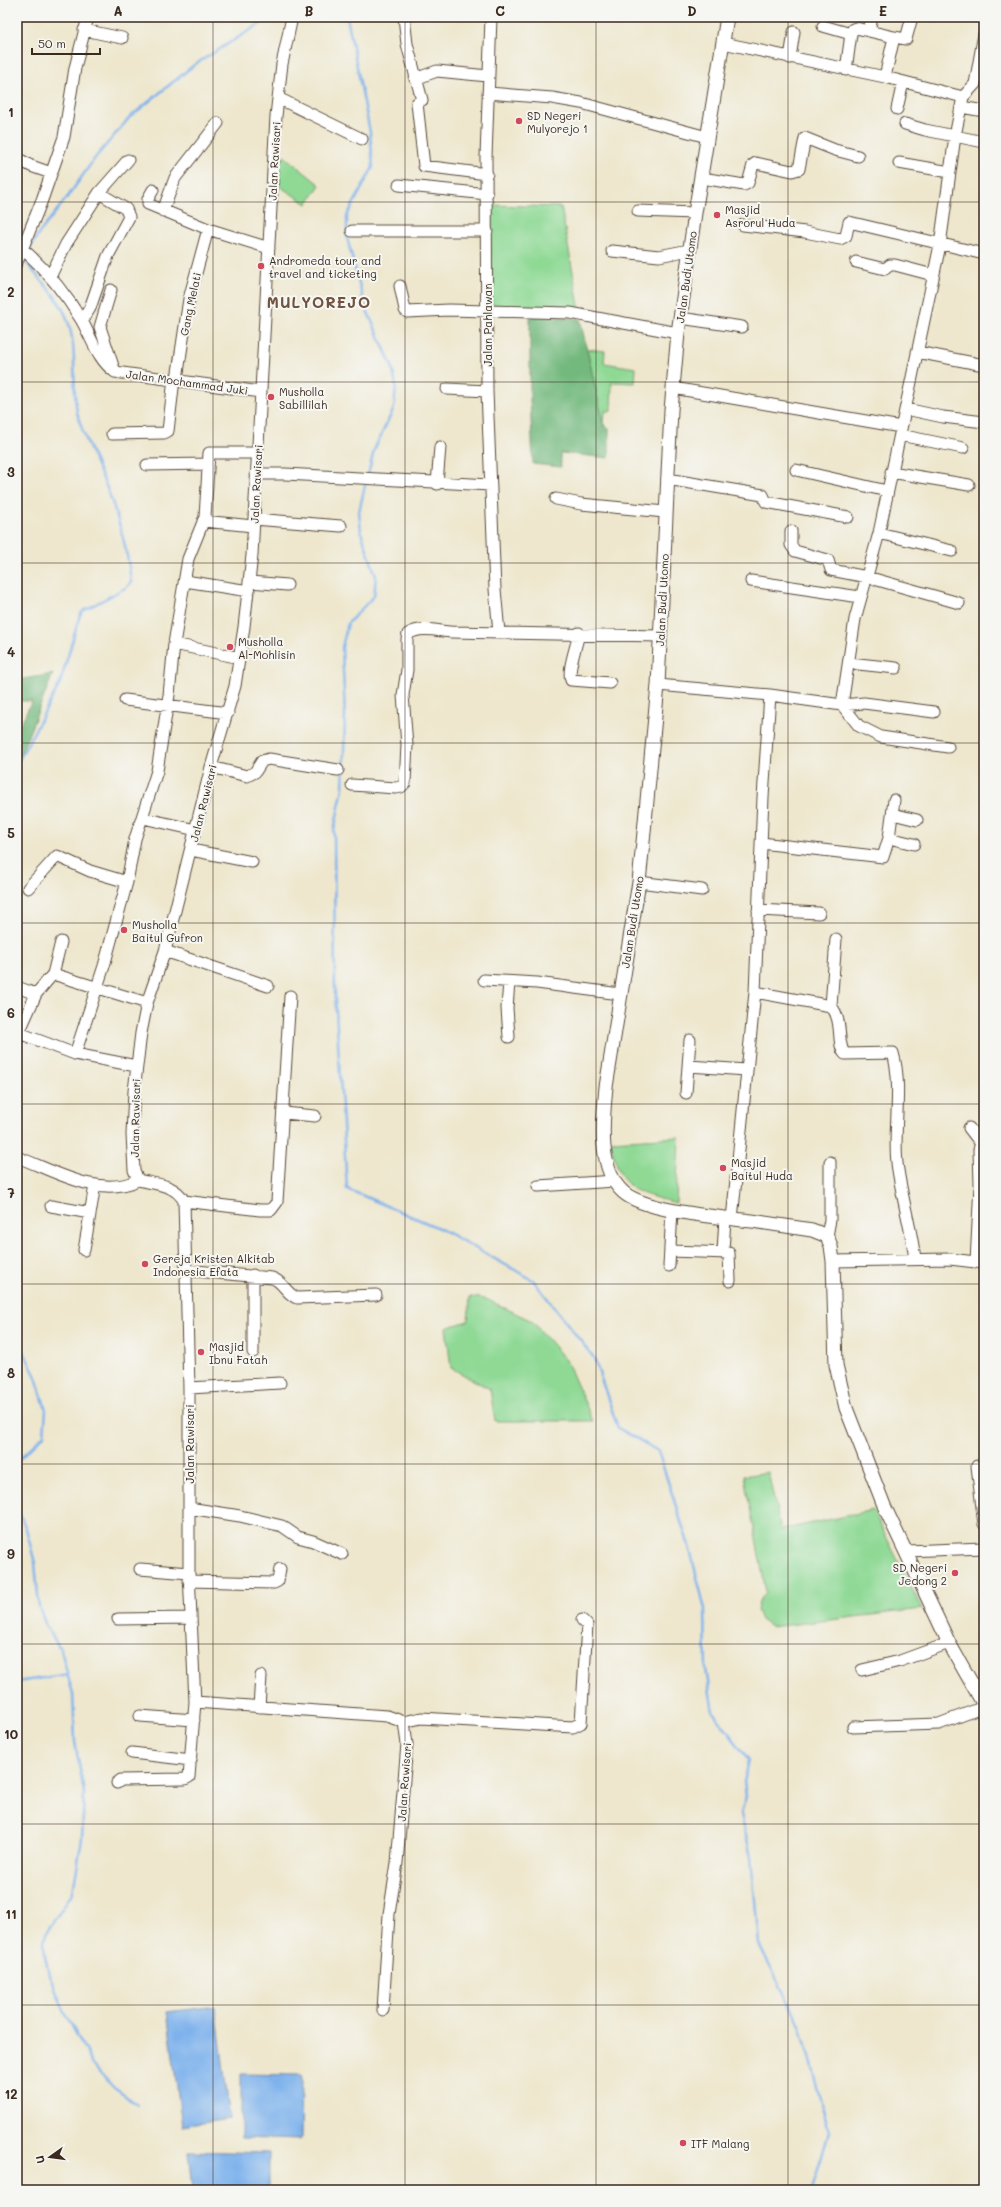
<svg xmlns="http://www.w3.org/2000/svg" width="1001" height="2207" font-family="Mali,sans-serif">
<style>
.green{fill:#8fd995;stroke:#65825a}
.forest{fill:#73b97e;stroke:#57724e}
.water{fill:#7fb2ec;stroke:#5d6e85}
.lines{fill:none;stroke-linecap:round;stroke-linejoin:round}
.stream{stroke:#7fb2ec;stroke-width:2.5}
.minor-casing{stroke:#564638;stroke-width:13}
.tertiary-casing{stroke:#564638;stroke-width:15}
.minor{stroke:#fff;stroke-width:11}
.tertiary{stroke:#fff;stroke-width:13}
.grid{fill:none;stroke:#3b2a1e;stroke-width:1;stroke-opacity:0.55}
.poi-dot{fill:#d1495b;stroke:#f6f6f2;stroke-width:1.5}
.labels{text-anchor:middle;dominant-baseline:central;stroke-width:4;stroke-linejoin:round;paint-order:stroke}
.poi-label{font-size:11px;fill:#3b2a1e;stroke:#f6f6f2;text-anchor:start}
.street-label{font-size:11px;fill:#3b2a1e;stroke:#f6f6f2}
.district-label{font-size:15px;font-weight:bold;letter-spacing:1px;fill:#725340;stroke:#f6f6f2}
.neatline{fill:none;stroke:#3b2a1e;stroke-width:1.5}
.grid-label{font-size:13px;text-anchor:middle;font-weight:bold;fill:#3b2a1e}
</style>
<rect width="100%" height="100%" fill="#f6f6f2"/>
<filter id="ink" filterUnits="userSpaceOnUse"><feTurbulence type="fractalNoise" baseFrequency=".025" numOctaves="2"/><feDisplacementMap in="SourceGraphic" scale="8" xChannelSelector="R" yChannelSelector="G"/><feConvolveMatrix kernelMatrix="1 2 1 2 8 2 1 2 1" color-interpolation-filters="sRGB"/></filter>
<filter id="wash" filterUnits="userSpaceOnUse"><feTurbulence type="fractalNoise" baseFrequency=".012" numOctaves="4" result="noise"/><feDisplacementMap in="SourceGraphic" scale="16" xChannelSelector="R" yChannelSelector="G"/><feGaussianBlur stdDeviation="0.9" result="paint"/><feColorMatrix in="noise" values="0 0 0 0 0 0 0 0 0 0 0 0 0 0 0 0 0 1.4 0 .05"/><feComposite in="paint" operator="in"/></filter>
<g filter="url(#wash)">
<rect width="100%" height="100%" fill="#eee7cd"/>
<!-- green -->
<path class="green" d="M279,152L320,185L307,204L276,184Z
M490,205L561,207L580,311L491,306Z
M587,349L605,351L604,363L636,368L635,383L612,382L611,411H605L604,427Z
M679,1137L676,1203C629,1191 622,1190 610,1141Z
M470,1297L486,1299L532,1321L566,1360L593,1421H495L490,1389L451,1368L446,1328L468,1321Z
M768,1472L781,1530L873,1510L922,1609L771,1627L761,1620L757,1610L759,1602L766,1592L744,1476Z"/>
<!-- forest -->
<path class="forest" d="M530,315L580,319L604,426L609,428V458L560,453L561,467L533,464L530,398Z
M53,674L49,684L17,763V731L32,701H17V680Z"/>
<!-- water -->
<path class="water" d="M216,2006L230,2119L182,2126L167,2012Z
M241,2074L302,2075L301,2140L241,2138Z
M189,2151L269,2153V2190H193Z"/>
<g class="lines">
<!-- stream -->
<path class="stream" d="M347,17L370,132L373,167L347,216V238L365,306L392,366L396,386L394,408L374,450L368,475
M28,251L40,232L69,195L95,158L130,117L194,65L263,22L264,17
M17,274L21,264
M366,481L359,512L361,532L376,576L374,596L348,623L342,647L345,716L343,788L334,830L335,994L347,1189L441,1229L533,1280L594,1358L618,1428L658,1451L689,1546L705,1609L706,1669L713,1712L749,1760L744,1782L746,1796L741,1814L751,1857L759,1944L801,2027L829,2132L812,2190
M17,764L60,683L80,615L83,611L127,587L131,582C128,551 118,517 107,488C97,464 83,438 77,412C71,380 79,348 66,316C57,294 37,278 23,258
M17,1337L36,1377L46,1410L44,1435L17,1461
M17,1508L26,1529L35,1563L39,1607L46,1626L61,1650L73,1694L75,1742L84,1792L82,1838L73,1892L47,1931L44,1942L45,1956L49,1975L67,2017L93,2065L114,2088L138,2105
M17,1682L68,1674"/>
</g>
</g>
<g filter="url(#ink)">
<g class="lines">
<!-- minor casing -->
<g class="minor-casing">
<path id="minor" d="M292,17L282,64L276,116L252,555L244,627L235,686L211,767L165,951L147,1003L141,1033L134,1091L132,1135L134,1170L138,1180C155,1184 175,1184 184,1201L189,1388V1573L195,1702L387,1716L404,1722L407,1744L397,1863L389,1914L383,2010
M404,17L407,44L422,100L417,103L424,166L487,174
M491,17L486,157L487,391L495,589L499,633
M823,26L851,34
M84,30L122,38
M869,31L872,17
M894,37L906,39L912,17
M723,43L885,77L963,97
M790,58L794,32
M846,70L851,34L853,29L856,28L894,37L885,77
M415,79L437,71L488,76
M488,93L552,98L581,103L707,137
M278,98L362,139
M961,107L984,111
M897,109L903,82
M905,124L925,130L984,142
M17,158L31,166L51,173
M899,163L950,172
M702,178L744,185L748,183L753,165L756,163L792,171L799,169L805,138L835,150L858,156
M399,185L487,194
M153,190L148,199V204L208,229L269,248
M163,211L175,178L218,123
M638,211L695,213
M743,225L805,232L840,239L846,236L849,222L984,254
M352,231H487
M23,249C45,269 67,296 82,321C92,339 98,360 115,372L261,392
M612,251L659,256L689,250
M17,262L42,200L64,137L75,68L88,17
M856,262L885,269L890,265H895L933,275
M50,277L66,244L99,193L128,160
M400,286L405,310L407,312L449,310L570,313L678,333
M111,290L100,327L114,369
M680,318L742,327
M82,321L90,308L108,256L129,217L126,209L99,193
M917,352L984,365
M177,379L189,299L208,229
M673,388L901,427
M447,389L487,391
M906,409L943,417L984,422
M112,434L164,433L168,431L174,379
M900,435L963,448
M147,465L208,464
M796,470L887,491
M891,472L969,485
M256,474H285L490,485
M667,479L763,495L766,502L848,517
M437,484L440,447
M556,499L581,504L665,512
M254,519L341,526
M203,521L253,526
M791,531V545L795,551L828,560L831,570L867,577L959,603
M879,533L952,551
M185,581L249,591
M751,581L860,597
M250,582L287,585
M579,633C577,645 567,670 571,680L610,683
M174,644L240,658
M849,663L896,668
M658,685L770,695L842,705L864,703L934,712
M125,700L228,713
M948,747L881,737L859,726L842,705L855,619L879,533L940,245L955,136L963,97L975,84L984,34
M211,767L247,776L255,772L262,761L269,759L338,770
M352,785L396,788L401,787L405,783L407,745L403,695L407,670V639L408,634C421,626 437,631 451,632L660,636
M893,814L917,820
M143,818L196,830
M889,838L914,844
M761,843L883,857L889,838L894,800
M191,850L252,862
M639,882L702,890
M28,888L57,856L90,871L127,882
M758,910L819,913
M165,951L268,986
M53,974L147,1003
M484,980L537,983L620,994
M509,982L507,1008L509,1037
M17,987L36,994
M755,992L831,1006C844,1021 836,1045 845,1054L893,1053C903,1088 893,1127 897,1163C901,1195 911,1227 915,1259
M831,1006L836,939
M19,1033L75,1054L136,1066
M17,1037L36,994L53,974L61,942
M75,1054L104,966L127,882L135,839L157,771L169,695L174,644L188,559L205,517L209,453H257
M689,1066L746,1070
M686,1093L690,1040
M284,1113L315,1116
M969,1128L982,1145
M17,1157C53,1170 99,1199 138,1180
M538,1186L615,1181
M184,1201L260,1210H271L277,1202L290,996
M51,1206L90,1213
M732,1219L755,992L763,797L770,695
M827,1236L830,1220V1162
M84,1250L95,1185
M670,1251L729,1253L730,1281
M723,1252L725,1218
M833,1261L950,1259L984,1263
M976,1262L980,1184L979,1150L980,1146L984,1145
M669,1266L672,1210
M185,1270L272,1278C283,1281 286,1294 297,1298L376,1295
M253,1352V1275
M189,1388L280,1383
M977,1466L984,1524
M189,1508L240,1516L282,1526L298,1537L313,1541L342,1554
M906,1551L984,1548
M140,1569L189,1573
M189,1581L274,1583L278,1581L280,1569
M118,1619L191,1618
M862,1670L900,1661L949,1643
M259,1707L261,1676
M140,1716L194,1720
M404,1722L421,1718L573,1727L581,1723L587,1625L582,1620
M853,1727L939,1724L984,1707
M132,1753L191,1760
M117,1783L121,1780L185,1779L189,1777L195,1702"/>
</g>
<!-- tertiary casing -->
<g class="tertiary-casing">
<path id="tertiary" d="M727,17L695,213L678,333L671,410L658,685L644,832L639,882L606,1087C603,1119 597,1168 623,1192C645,1212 721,1217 752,1221C772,1224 792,1227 812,1230L827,1236L831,1246L833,1261L836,1365L846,1408L885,1508L949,1643L984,1705"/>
</g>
<!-- minor -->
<use href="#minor" class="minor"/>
<!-- tertiary -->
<use href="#tertiary" class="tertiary"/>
</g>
</g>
<!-- grid -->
<path class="grid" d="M213,17V2190M405,17V2190M596,17V2190M788,17V2190M17,202H984M17,382H984M17,563H984M17,743H984M17,923H984M17,1104H984M17,1284H984M17,1464H984M17,1644H984M17,1824H984M17,2005H984"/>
<!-- markers -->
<g class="poi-dot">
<circle cx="519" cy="121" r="4"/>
<circle cx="717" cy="215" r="4"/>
<circle cx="261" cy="266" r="4"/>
<circle cx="271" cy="397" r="4"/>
<circle cx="230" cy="647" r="4"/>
<circle cx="124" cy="930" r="4"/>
<circle cx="723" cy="1168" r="4"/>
<circle cx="145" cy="1264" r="4"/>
<circle cx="201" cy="1352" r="4"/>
<circle cx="955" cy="1573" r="4"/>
<circle cx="683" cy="2143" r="4"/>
</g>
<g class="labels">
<!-- poi labels -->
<g class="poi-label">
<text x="527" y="115">SD Negeri<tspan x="527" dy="13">Mulyorejo 1</tspan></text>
<text x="725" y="209">Masjid<tspan x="725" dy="13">Asrorul Huda</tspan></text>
<text x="269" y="260">Andromeda tour and<tspan x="269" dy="13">travel and ticketing</tspan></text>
<text x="279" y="391">Musholla<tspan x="279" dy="13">Sabillilah</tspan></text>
<text x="238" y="641">Musholla<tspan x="238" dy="13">Al-Mohlisin</tspan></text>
<text x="132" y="924">Musholla<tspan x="132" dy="13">Baitul Gufron</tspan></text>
<text x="731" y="1162">Masjid<tspan x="731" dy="13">Baitul Huda</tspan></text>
<text x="153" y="1258">Gereja Kristen Alkitab<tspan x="153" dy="13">Indonesia Efata</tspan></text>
<text x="209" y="1346">Masjid<tspan x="209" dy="13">Ibnu Fatah</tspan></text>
<text x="947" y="1567" text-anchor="end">SD Negeri<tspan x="947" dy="13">Jedong 2</tspan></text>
<text x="691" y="2143">ITF Malang</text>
</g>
<!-- street labels -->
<g class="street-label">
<text transform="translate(274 161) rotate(-87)">Jalan Rawisari</text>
<text transform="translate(686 277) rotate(-82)">Jalan Budi Utomo</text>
<text transform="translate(190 304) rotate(-78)">Gang Melati</text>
<text transform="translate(487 325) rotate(-90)">Jalan Pahlawan</text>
<text transform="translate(187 382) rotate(8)">Jalan Mochammad Juki</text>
<text transform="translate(256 484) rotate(-87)">Jalan Rawisari</text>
<text transform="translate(662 600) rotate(-87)">Jalan Budi Utomo</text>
<text transform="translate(203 803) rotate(-76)">Jalan Rawisari</text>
<text transform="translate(632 922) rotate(-81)">Jalan Budi Utomo</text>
<text transform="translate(135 1118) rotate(-89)">Jalan Rawisari</text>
<text transform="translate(189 1444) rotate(-90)">Jalan Rawisari</text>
<text transform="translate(404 1782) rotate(-86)">Jalan Rawisari</text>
</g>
<!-- district labels -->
<g class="district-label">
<text x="319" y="302">MULYOREJO</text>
</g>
</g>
<!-- margin -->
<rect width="1001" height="2207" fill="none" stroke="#f6f6f2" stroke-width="44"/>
<!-- north arrow -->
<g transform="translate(50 2157) rotate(256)" stroke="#f6f6f2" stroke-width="3" paint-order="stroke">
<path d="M0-3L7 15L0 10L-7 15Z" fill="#3b2a1e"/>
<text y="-6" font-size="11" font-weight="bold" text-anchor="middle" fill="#3b2a1e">U</text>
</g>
<!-- scale -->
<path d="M32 48v6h68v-6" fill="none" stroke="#3b2a1e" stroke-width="2"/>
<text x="38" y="48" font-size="12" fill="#3b2a1e" stroke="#f6f6f2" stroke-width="3" paint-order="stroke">50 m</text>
<rect x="22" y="22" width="957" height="2163" class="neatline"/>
<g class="grid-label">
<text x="118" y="16">A</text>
<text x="309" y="16">B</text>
<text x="500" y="16">C</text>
<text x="692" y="16">D</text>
<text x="883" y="16">E</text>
<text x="11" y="117">1</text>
<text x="11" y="297">2</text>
<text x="11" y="477">3</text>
<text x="11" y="657">4</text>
<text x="11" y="838">5</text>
<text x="11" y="1018">6</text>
<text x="11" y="1198">7</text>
<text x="11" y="1378">8</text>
<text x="11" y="1559">9</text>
<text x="11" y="1739">10</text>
<text x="11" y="1919">11</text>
<text x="11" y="2099">12</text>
</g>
</svg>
